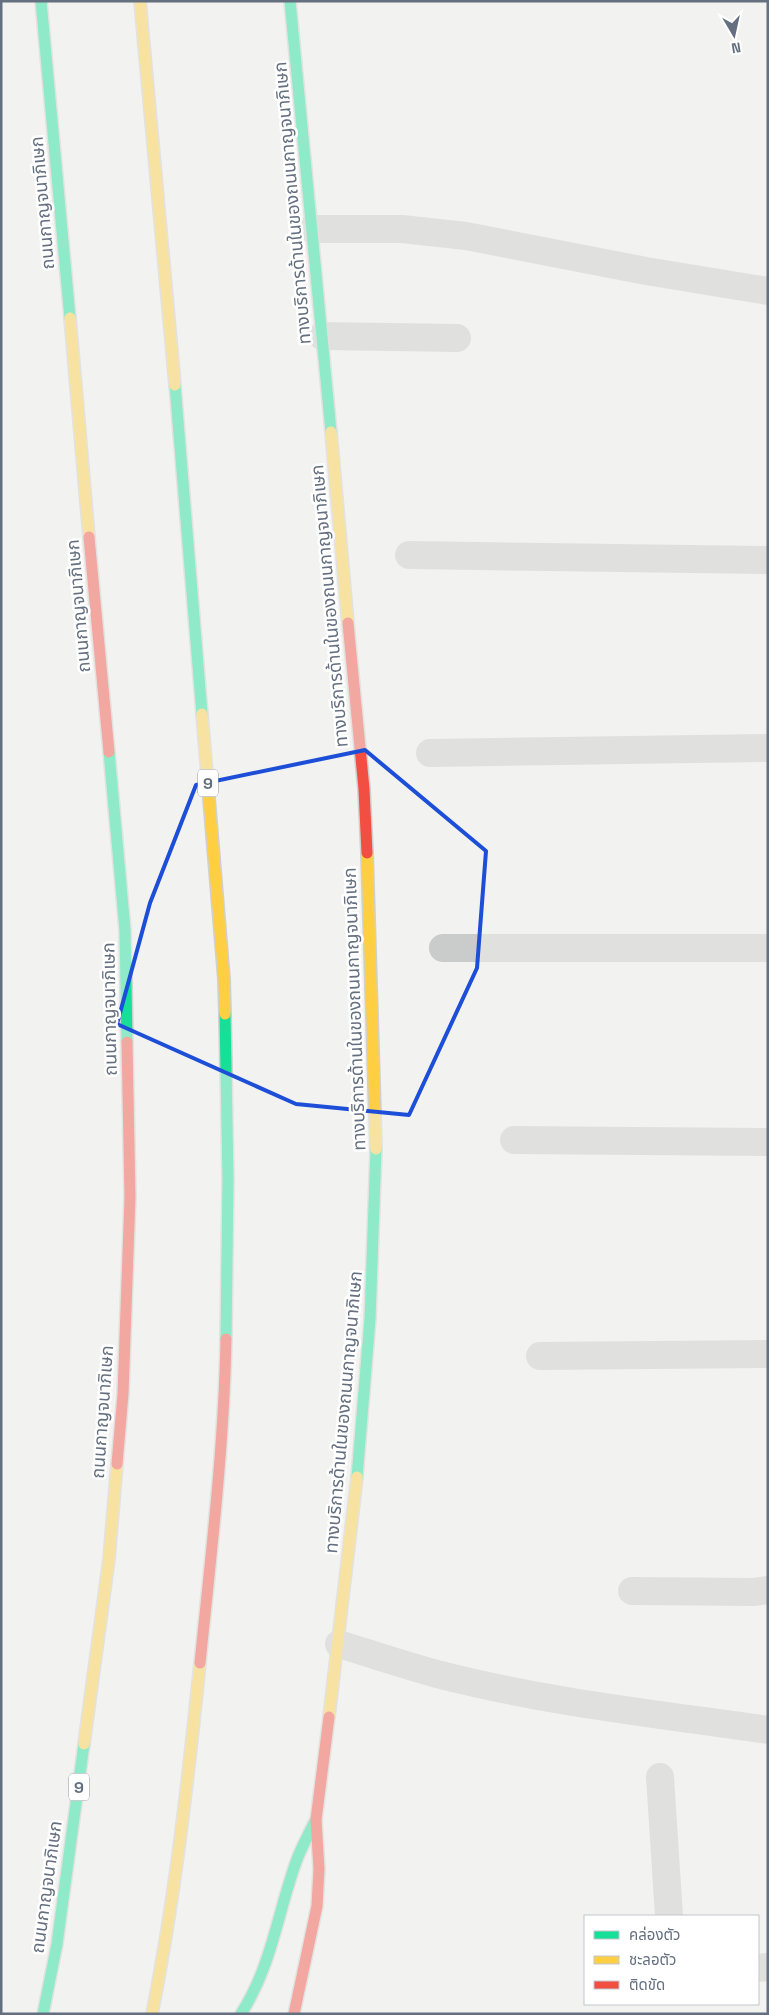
<svg xmlns="http://www.w3.org/2000/svg" width="769" height="2015" font-family="'Space Grotesk','Noto Sans Thai',sans-serif">
<style>
.lines{fill:none;stroke-linecap:round;stroke-linejoin:round}
.fast-casing{stroke:#cfd0cf;stroke-width:14}
.slow-casing{stroke:#cfd0cf;stroke-width:14}
.jam-casing{stroke:#cfd0cf;stroke-width:14}
.street{stroke:#cacbcb;stroke-width:28}
.fast{stroke:#16e098;stroke-width:11}
.slow{stroke:#ffcf43;stroke-width:11}
.jam{stroke:#f24e42;stroke-width:11}
.marked{fill:none;stroke:#1d4ed8;stroke-width:4;stroke-linejoin:round}
.labels{text-anchor:middle;dominant-baseline:central;stroke-width:5;stroke-linejoin:round;paint-order:stroke}
.shield{fill:#fff;stroke:#929aa5;stroke-width:1}
.shield-label{font-size:16px;font-weight:bold;fill:#646f7f}
.street-label{font-size:18px;fill:#646f7f;stroke:#fff}
</style>
<rect width="100%" height="100%" fill="#f2f2f0"/>
<g class="lines">
<!-- fast casing -->
<g class="fast-casing">
<path id="fast" d="M41,1L70,318
M290,1L331,432
M175,385L202,714
M109,752L125,930L127,1042
M225,1014L228,1179L226,1339
M357,1477L370,1319L376,1149
M43,2014L57,1944L84,1744
M241,2014C272,1965 277,1915 296,1862C301,1848 308,1836 314,1823"/>
</g>
<!-- slow casing -->
<g class="slow-casing">
<path id="slow" d="M140,1L175,385
M70,318L89,537
M331,432L348,623
M202,714L224,979L225,1014
M367,853L376,1149
M329,1717L357,1477
M84,1744L109,1559L117,1464
M152,2014C175,1898 188,1780 200,1663"/>
</g>
<!-- jam casing -->
<g class="jam-casing">
<path id="jam" d="M89,537L109,752
M348,623L364,789L367,853
M117,1464L123,1394L130,1197L127,1042
M200,1663C211,1555 224,1447 226,1339
M294,2014L317,1906L319,1869L316,1820L329,1717"/>
</g>
<!-- street -->
<path class="street" d="M312,229H402L466,236L646,271L768,291
M322,336L457,338
M409,555L768,560
M430,753L768,748
M443,948H768
M514,1140L768,1142
M540,1356L768,1354
M632,1591L753,1592L768,1590
M339,1644C371,1654 404,1665 437,1674C545,1702 657,1714 768,1730
M660,1777L669,1916
M758,1968L768,1967"/>
<!-- fast -->
<use href="#fast" class="fast"/>
<!-- slow -->
<use href="#slow" class="slow"/>
<!-- jam -->
<use href="#jam" class="jam"/>
</g>
<!-- marked area -->
<path d="M0 0H769V2015H0ZM365,750L486,851L477,968L409,1115L296,1104L117,1024L150,903L196,785Z" fill="#f2f2f0" fill-opacity=".55" fill-rule="evenodd"/>
<path class="marked" d="M365,750L486,851L477,968L409,1115L296,1104L117,1024L150,903L196,785Z"/>
<g class="labels">
<!-- shield labels -->
<g class="shield">
<rect x="198" y="769.5" width="20" height="27" rx="4"/>
<rect x="69" y="1773.5" width="20" height="27" rx="4"/>
</g>
<g class="shield-label">
<text x="208" y="783">9</text>
<text x="79" y="1787">9</text>
</g>
<!-- street labels -->
<g class="street-label">
<text transform="translate(42 203) rotate(-95)">ถนนกาญจนาภิเษก</text>
<text transform="translate(292 203) rotate(-95)">ทางบริการด้านในของถนนกาญจนาภิเษก</text>
<text transform="translate(78 606) rotate(-95)">ถนนกาญจนาภิเษก</text>
<text transform="translate(329 606) rotate(-95)">ทางบริการด้านในของถนนกาญจนาภิเษก</text>
<text transform="translate(109 1009) rotate(-91)">ถนนกาญจนาภิเษก</text>
<text transform="translate(354 1009) rotate(-92)">ทางบริการด้านในของถนนกาญจนาภิเษก</text>
<text transform="translate(102 1412) rotate(-86)">ถนนกาญจนาภิเษก</text>
<text transform="translate(343 1412) rotate(-85)">ทางบริการด้านในของถนนกาญจนาภิเษก</text>
<text transform="translate(46 1887) rotate(-82)">ถนนกาญจนาภิเษก</text>
</g>
</g>
<!-- border -->
<rect width="769" height="2015" fill="none" stroke="#646f7f" stroke-width="5"/>
<!-- legend -->
<rect x="584" y="1915" width="175" height="90" fill="#ffffff" stroke="#c1c5cc"/>
<rect x="594" y="1931" width="25" height="8" fill="#16e098" stroke="#c1c5cc"/>
<text x="629" y="1940" font-size="15" fill="#646f7f">คล่องตัว</text>
<rect x="594" y="1956" width="25" height="8" fill="#ffcf43" stroke="#c1c5cc"/>
<text x="629" y="1965" font-size="15" fill="#646f7f">ชะลอตัว</text>
<rect x="594" y="1981" width="25" height="8" fill="#f24e42" stroke="#c1c5cc"/>
<text x="629" y="1990" font-size="15" fill="#646f7f">ติดขัด</text>
<!-- north arrow -->
<g transform="translate(734 35) rotate(171)" stroke="#ffffff" stroke-width="4" paint-order="stroke">
<path d="M0-4L9 19L0 12L-9 19Z" fill="#646f7f"/>
<text y="-8" font-size="14" font-weight="bold" text-anchor="middle" fill="#646f7f">N</text>
</g>
</svg>
